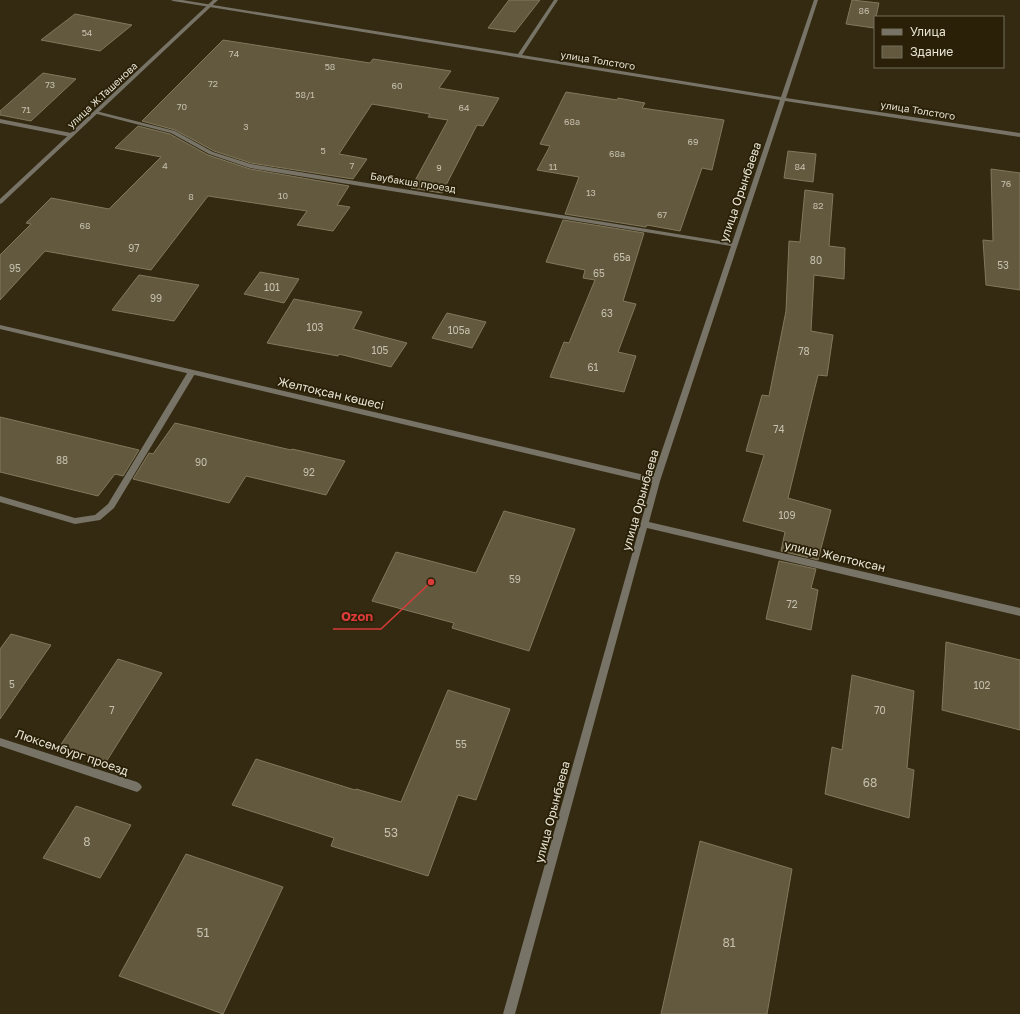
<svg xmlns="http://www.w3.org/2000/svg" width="1020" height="1014" font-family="'Golos Text',sans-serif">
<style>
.building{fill:#62593e;stroke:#82785d}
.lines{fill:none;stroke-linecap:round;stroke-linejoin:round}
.service{fill:#777367;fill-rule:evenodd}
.minor{fill:#777367;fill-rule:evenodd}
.tertiary{fill:#777367;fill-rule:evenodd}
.labels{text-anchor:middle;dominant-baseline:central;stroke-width:3.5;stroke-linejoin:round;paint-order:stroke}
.far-number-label{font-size:9px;fill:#c6c0ae}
.far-street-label{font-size:10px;fill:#e8e3d4;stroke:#292007}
.number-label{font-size:10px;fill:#c6c0ae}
.street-label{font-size:12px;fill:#e8e3d4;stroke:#292007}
.near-number-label{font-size:12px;fill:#c6c0ae}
.leader{fill:none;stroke:#d83b39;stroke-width:1.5}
.callout-dot{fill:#d83b39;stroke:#292007;stroke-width:1.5}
.callout-label{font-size:13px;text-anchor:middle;font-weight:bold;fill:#d83b39;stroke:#292007;stroke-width:3.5;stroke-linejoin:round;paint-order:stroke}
</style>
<rect width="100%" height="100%" fill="#332a11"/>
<!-- building -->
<path class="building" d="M509,0H540L515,32L488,28Z
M852,0L879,3L876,17H875L874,28L846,24Z
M75,14L132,25L100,51L41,40Z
M223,40L370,63L373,59L451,71L439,88L499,98L483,126L477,125L442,193L411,188L448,120L428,117L430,114L372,104L339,154L367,159L353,179L251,163L214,151L175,130L142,121Z
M43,73L76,79L31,121L0,115V111Z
M566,92L617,100L618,98L645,103L642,108L724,120L712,170L702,168L680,231L647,225L646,227L565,214L579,177L537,170L550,146L540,144Z
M138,126L170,134L208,155L250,169L349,186L337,205L350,207L333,231L297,225L307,211L208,196L151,270L45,251L0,300V255L31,224L26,223L51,198L109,209L161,157L115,148Z
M788,151L816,154L813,182L784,178Z
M991,169L1020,173V290L986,285L983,240L993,241Z
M805,190L833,194L829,246L845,248L844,279L814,275L811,331L833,335L827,376L818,375L788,498L831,510L818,560L781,551L785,532L743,521L764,455L746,451L762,395L769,396L786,311L789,241L800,242Z
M563,220L644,233L623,301L636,304L618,352L636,356L624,392L550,377L564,342L569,343L595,280L583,278L585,270L546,262Z
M260,272L299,279L284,303L244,294Z
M139,275L199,285L174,321L112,310Z
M294,299L362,312L353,329L407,343L391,367L339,354L338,356L267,343Z
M447,313L486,322L472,348L432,338Z
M0,417L139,450L123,476L115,474L98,496L0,472Z
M175,423L291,450L292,449L345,461L326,495L246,476L229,503L133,479L149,453L153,454Z
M504,511L575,529L529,651L452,628L454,623L372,601L396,552L476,573Z
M779,561L816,569L811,588L818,590L811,630L766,619Z
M11,634L51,645L0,719V649Z
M946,642L1020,660V730L942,710Z
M118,659L162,673L106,762L60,746Z
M852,675L914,691L907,768L914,770L909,818L825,794L832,747L842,750Z
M448,690L510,709L476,800L458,795L428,876L331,846L334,838L232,805L256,759L355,790L356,789L401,802Z
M76,806L131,825L100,878L43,858Z
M700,841L792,869L767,1014H661Z
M186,854L283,887L223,1014L119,976Z"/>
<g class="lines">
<!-- service -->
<path class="service" d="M189,370H192L196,372L114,508L100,520L75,524L0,502V496L75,518L95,515L108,504Z"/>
<!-- minor -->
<path class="minor" d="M171,0H182L518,54L554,0H558L522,55L781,97L814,0H818L786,98L1020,133V137L785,101L660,481L649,522L1020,608V616L647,528L515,1014H503L652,483L0,329V325L653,477L731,246L250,168L209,154L171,133L93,113L96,111L175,131L213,152L251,164L732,243L780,100L173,1Z
M0,119L71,133L74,135L71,137L0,123Z
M0,738L137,782L140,784L142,787L140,790L137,792L0,746Z"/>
<!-- tertiary -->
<path class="tertiary" d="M213,0H218L2,203L0,204V199Z"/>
</g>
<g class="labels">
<!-- far-number labels -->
<g class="far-number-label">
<text x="864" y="10">86</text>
<text x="87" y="32">54</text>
<text x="234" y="53">74</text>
<text x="330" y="66">58</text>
<text x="213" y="83">72</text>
<text x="50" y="84">73</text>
<text x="397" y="85">60</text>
<text x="305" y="94">58/1</text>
<text x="182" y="106">70</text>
<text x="464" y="107">64</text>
<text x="26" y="109">71</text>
<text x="572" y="121">68а</text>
<text x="246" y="126">3</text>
<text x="693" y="141">69</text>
<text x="323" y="150">5</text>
<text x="617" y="153">68а</text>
<text x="165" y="165">4</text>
<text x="352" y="165">7</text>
<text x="553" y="166">11</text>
<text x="800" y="166">84</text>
<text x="439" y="167">9</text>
<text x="1006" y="183">76</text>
<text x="591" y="192">13</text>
<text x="283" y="195">10</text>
<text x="191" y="196">8</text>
<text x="818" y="205">82</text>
<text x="662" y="214">67</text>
<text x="85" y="225">68</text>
</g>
<!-- far-street labels -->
<g class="far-street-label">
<text transform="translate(598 60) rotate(9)">улица Толстого</text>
<text transform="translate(102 95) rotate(-43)">улица Ж.Ташенова</text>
<text transform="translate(918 110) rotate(9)">улица Толстого</text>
<text transform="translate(413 182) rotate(9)">Баубакша проезд</text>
</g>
<!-- number labels -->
<g class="number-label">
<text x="134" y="248">97</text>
<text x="622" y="257">65а</text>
<text x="816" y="260">80</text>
<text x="1003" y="265">53</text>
<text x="15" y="268">95</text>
<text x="599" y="273">65</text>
<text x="272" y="287">101</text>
<text x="156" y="298">99</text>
<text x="607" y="313">63</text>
<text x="315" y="327">103</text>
<text x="459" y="330">105а</text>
<text x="380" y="350">105</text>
<text x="804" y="351">78</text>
<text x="593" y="367">61</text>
<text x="779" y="429">74</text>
<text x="62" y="460">88</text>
<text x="201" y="462">90</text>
<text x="309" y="472">92</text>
<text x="787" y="515">109</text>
<text x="515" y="579">59</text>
<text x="792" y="604">72</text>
<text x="12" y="684">5</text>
<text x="982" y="685">102</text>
<text x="112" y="710">7</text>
<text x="880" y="710">70</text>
<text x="461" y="744">55</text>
</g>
<!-- street labels -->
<g class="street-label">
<text transform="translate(740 192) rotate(-71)">улица Орынбаева</text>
<text transform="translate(331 393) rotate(13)">Желтоқсан көшесі</text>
<text transform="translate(640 500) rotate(-74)">улица Орынбаева</text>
<text transform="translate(835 556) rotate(13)">улица Желтоксан</text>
<text transform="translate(72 752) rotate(19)">Люксембург проезд</text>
<text transform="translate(552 812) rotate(-75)">улица Орынбаева</text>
</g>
<!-- near-number labels -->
<g class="near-number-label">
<text x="870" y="782">68</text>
<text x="391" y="832">53</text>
<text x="87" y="841">8</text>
<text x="203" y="932">51</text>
<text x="729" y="942">81</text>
</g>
</g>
<!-- callouts -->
<path class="leader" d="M431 582L381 629H333"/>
<circle class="callout-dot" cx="431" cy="582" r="4"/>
<g class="callout-label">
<text x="357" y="621">Ozon</text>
</g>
<!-- legend -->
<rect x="874" y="16" width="130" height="52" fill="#292007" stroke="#756e59"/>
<rect x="882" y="29" width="20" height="6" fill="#777367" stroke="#756e59"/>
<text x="910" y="36" font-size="12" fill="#e8e3d4">Улица</text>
<rect x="882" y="46" width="20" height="12" fill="#62593e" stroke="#756e59"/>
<text x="910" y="56" font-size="12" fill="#e8e3d4">Здание</text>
</svg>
